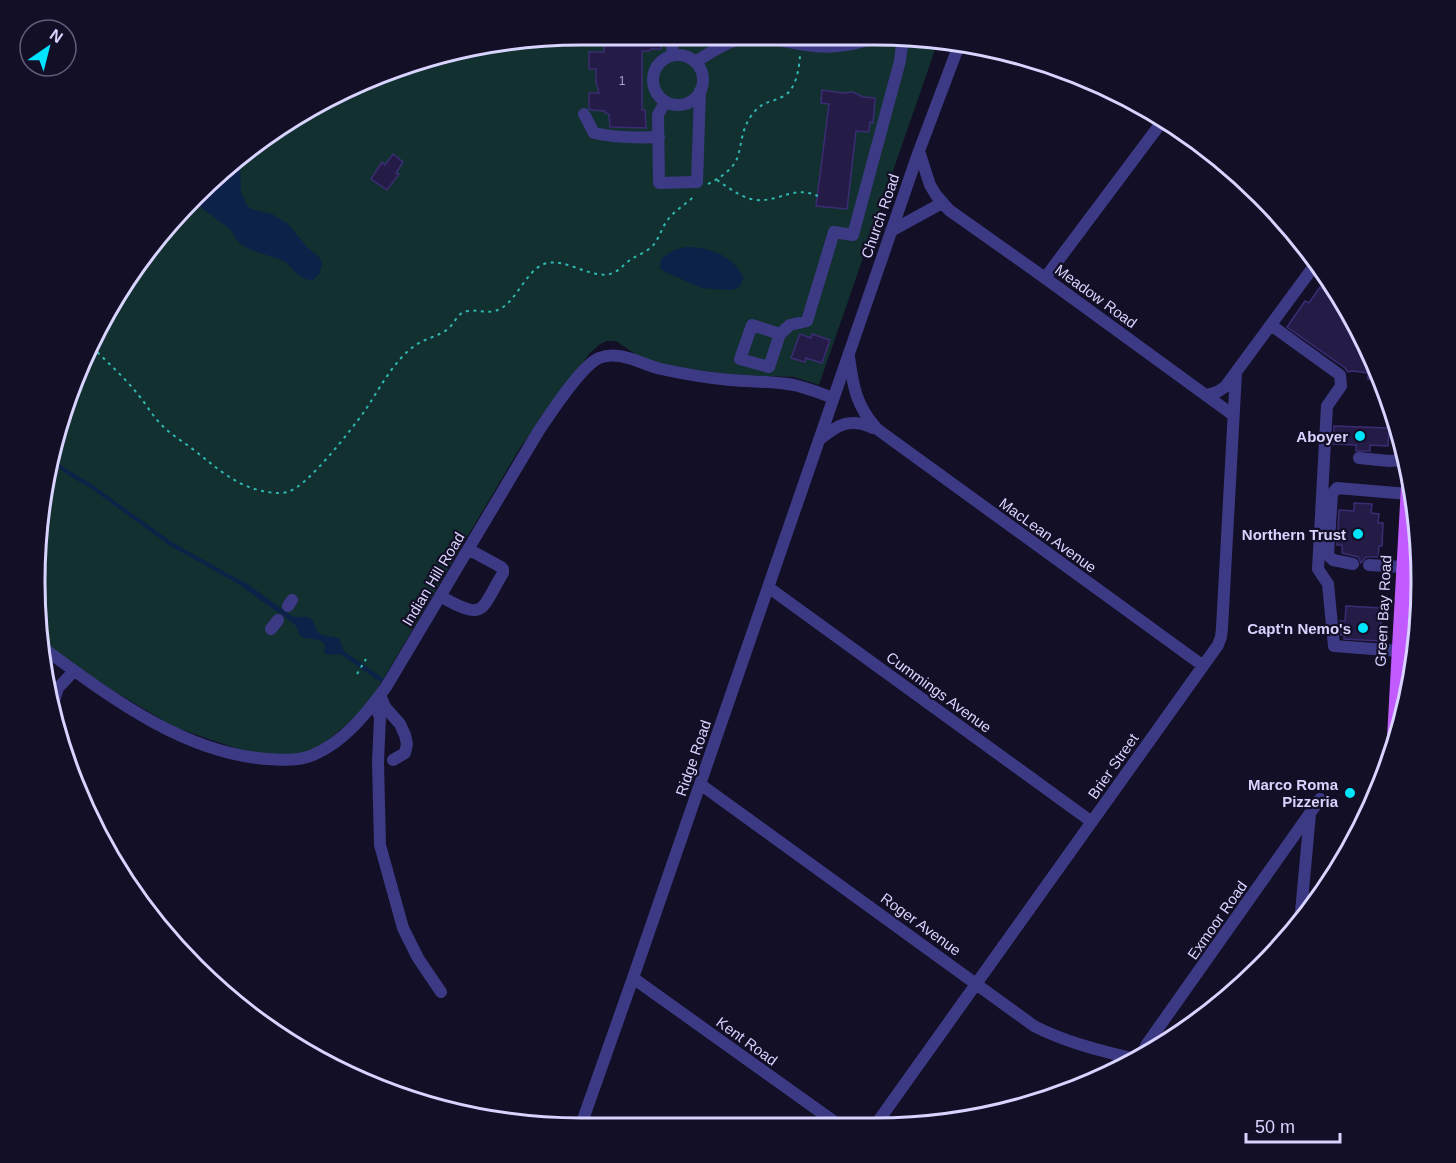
<svg xmlns="http://www.w3.org/2000/svg" width="1456" height="1163" font-family="Arial,sans-serif">
<style>
.green{fill:#12302f}
.water{fill:#0c2248}
.lines{fill:none;stroke-linecap:round;stroke-linejoin:round}
.stream{stroke:#0c2248;stroke-width:4}
.building{fill:#241b47;stroke:#3b2d73;stroke-width:1.5}
.path{stroke:#2fb8b0;stroke-width:2;stroke-dasharray:3 4.5;stroke-linecap:butt}
.minor{stroke:#3d3a85;stroke-width:12}
.major{stroke:#c25bff;stroke-width:15}
.poi-dot{fill:#00e5ff;stroke:#130f26;stroke-width:2}
.labels{text-anchor:middle;dominant-baseline:central;stroke-width:4.5;stroke-linejoin:round;paint-order:stroke}
.number-label{font-size:12px;fill:#aca6d1}
.street-label{font-size:15px;fill:#d9d4ff;stroke:#130f26}
.poi-label{font-size:15px;font-weight:bold;fill:#d9d4ff;stroke:#130f26;text-anchor:end}
.rim{fill:none;stroke:#d9d4ff;stroke-width:3}
</style>
<rect width="100%" height="100%" fill="#130f26"/>
<!-- green -->
<path class="green" d="M581,35L910,36L938,41L819,385L794,377L735,375L674,367L649,361L635,354L616,341H607L600,344L590,353L520,448L375,693L356,716L333,736L317,748L299,754L275,755L241,750L174,727L89,676L42,642L35,581L53,440L108,308L195,194L308,108L440,53Z"/>
<!-- water -->
<path class="water" d="M240,160L241,192L247,205L251,209L272,214L288,224L307,247L319,257L321,260L322,266L319,274L313,280C297,280 294,267 282,260C278,258 274,258 269,256C262,254 254,251 247,248C244,246 238,242 236,239C233,235 233,231 228,228C216,218 202,210 192,198Z
M687,247C710,247 733,256 744,278L739,287L733,290H727L702,288L665,272L660,268V261C667,252 676,249 687,247Z
M243,581L292,616C297,618 302,616 307,617C316,619 314,628 319,633C324,637 333,636 339,638L344,651L378,675L376,679L342,655L338,654L328,655L324,653L325,645C318,636 309,641 300,636L296,626L293,623L242,587Z"/>
<g class="lines">
<!-- stream -->
<path class="stream" d="M51,460L69,473L91,486L171,544L246,586
M373,674L382,680"/>
</g>
<!-- building -->
<path class="building" d="M613,35H661V49H651L649,51H642V110H645L646,128L610,127L609,114L605,113V111L591,110L589,108V93H599L596,82V69H589V52H604V39H613Z
M822,90L842,93L853,92L863,97L875,98L873,123L870,122L869,132L856,131L847,209L816,206L829,104L821,103Z
M393,154L403,162L396,173L399,174L387,190L371,179L382,162L385,165Z
M1320,287L1348,308L1381,380L1368,379V373L1353,371L1348,372L1345,368L1287,327L1305,301L1309,303Z
M800,334L811,338L812,334L830,340L822,363L806,358L805,362L791,358Z
M1334,426L1389,428L1388,446L1370,445V451H1356V445L1333,444Z
M1354,503L1372,504L1371,513L1379,514L1378,523H1383L1382,546H1379L1378,557H1366L1361,563L1358,557L1342,553V545H1337L1339,510L1354,511Z
M1346,606L1382,608L1380,641L1344,639V635H1341L1340,621H1345Z"/>
<g class="lines">
<!-- path -->
<path class="path" d="M717,180C729,188 741,198 756,200C780,202 793,185 818,196
M708,184C720,178 734,169 738,156C742,141 742,129 751,116C762,101 767,104 782,97C796,91 799,69 800,56
M92,347C107,362 123,376 136,392C144,401 150,412 158,421C167,432 179,439 190,447C219,469 238,490 276,493C280,493 286,493 290,491C309,484 351,430 364,412C379,390 392,363 413,347C424,338 439,337 449,328C456,321 458,312 468,311C479,309 489,315 500,309C517,300 526,271 544,264C567,256 594,283 615,272C621,269 626,262 633,258C640,254 649,251 655,243C661,234 663,224 671,216C678,208 688,203 695,195
M357,674L366,659"/>
<!-- minor -->
<path class="minor" d="M671,35L673,55
M653 80a25 25 0 1 1 50 0a25 25 0 1 1-50 0Z
M695,62C710,53 724,43 741,39C763,35 785,42 806,45C831,49 857,45 880,36
M665,102L658,115L659,183L697,182L700,91
M584,114L594,133C616,138 636,138 659,137
M919,151L930,185L936,195L949,210L1045,278L1233,415
M891,231L942,203
M1045,278L1164,119
M1271,325L1340,375L1341,386L1327,406L1318,569L1328,584L1334,646L1399,651
M780,334L752,325L740,359L769,367L780,334L790,325L807,321L834,232L853,235L900,61L903,36
M849,357C853,386 856,406 877,429L1202,665
M1207,395L1217,392L1225,387L1314,266
M819,440C837,425 850,417 873,428
M1359,458L1389,461L1405,460
M1353,564L1333,560L1328,555L1332,494L1337,488L1408,494
M1369,565L1404,567
M768,587L1092,822
M440,596C486,622 480,611 503,573V569L501,567L468,549
M288,606L292,600
M271,629L278,620
M43,648C109,696 183,753 267,759C282,760 299,761 313,755C344,742 366,714 386,687L538,432C550,414 581,366 599,358C620,350 641,364 661,369C684,374 707,378 730,380C751,382 773,381 794,385C807,388 820,393 833,398
M49,692L58,688L74,671
M380,695L385,707L400,724L405,735L407,744L405,753L393,760
M374,704L380,717L378,762L380,845L403,928L418,958L441,992
M52,717L53,703L58,688
M700,784L1034,1026C1067,1043 1102,1051 1138,1060
M1300,923L1310,814
M633,978L843,1128
M1140,1059L1147,1044L1320,799
M874,1127L1218,645L1221,637L1222,628L1236,373
M580,1128L633,978L919,151L959,45"/>
<!-- major -->
<path class="major" d="M1394,747L1409,477"/>
</g>
<!-- markers -->
<g class="poi-dot">
<circle cx="1360" cy="436" r="6"/>
<circle cx="1358" cy="534" r="6"/>
<circle cx="1363" cy="628" r="6"/>
<circle cx="1350" cy="793" r="6"/>
</g>
<g class="labels">
<!-- number labels -->
<g class="number-label">
<text x="622" y="81">1</text>
</g>
<!-- street labels -->
<g class="street-label">
<text transform="translate(880 216) rotate(-71)">Church Road</text>
<text transform="translate(1096 296) rotate(36)">Meadow Road</text>
<text transform="translate(1048 535) rotate(36)">MacLean Avenue</text>
<text transform="translate(433 579) rotate(-59)">Indian Hill Road</text>
<text transform="translate(1383 611) rotate(-87)">Green Bay Road</text>
<text transform="translate(939 692) rotate(36)">Cummings Avenue</text>
<text transform="translate(693 758) rotate(-71)">Ridge Road</text>
<text transform="translate(1113 766) rotate(-55)">Brier Street</text>
<text transform="translate(1217 920) rotate(-55)">Exmoor Road</text>
<text transform="translate(921 924) rotate(36)">Roger Avenue</text>
<text transform="translate(747 1041) rotate(36)">Kent Road</text>
</g>
<!-- poi labels -->
<g class="poi-label">
<text x="1348" y="436">Aboyer</text>
<text x="1346" y="534">Northern Trust</text>
<text x="1351" y="628">Capt'n Nemo's</text>
<text x="1338" y="784">Marco Roma<tspan x="1338" dy="17">Pizzeria</tspan></text>
</g>
</g>
<!-- crop -->
<path d="M0 0H1456V1163H0ZM581 45H875A536 536 0 0 1 1411 581V582A536 536 0 0 1 875 1118H581A536 536 0 0 1 45 582V581A536 536 0 0 1 581 45Z" fill="#130f26" fill-rule="evenodd"/>
<path class="rim" d="M581 45H875A536 536 0 0 1 1411 581V582A536 536 0 0 1 875 1118H581A536 536 0 0 1 45 582V581A536 536 0 0 1 581 45Z"/>
<!-- north arrow -->
<g transform="translate(48 48) rotate(35)"><circle r="28" fill="#130f26" stroke="#625e7d" stroke-width="1.5"/>
<path d="M0-4.5L10 22L0 15L-10 22Z" fill="#00e5ff"/>
<text y="-9" font-size="16" font-weight="bold" text-anchor="middle" fill="#d9d4ff">N</text>
</g>
<!-- scale -->
<path d="M1246 1133v9h94v-9" fill="none" stroke="#d9d4ff" stroke-width="3"/>
<text x="1255" y="1133" font-size="18" fill="#d9d4ff" stroke="#130f26" stroke-width="4.5" paint-order="stroke">50 m</text>
</svg>
